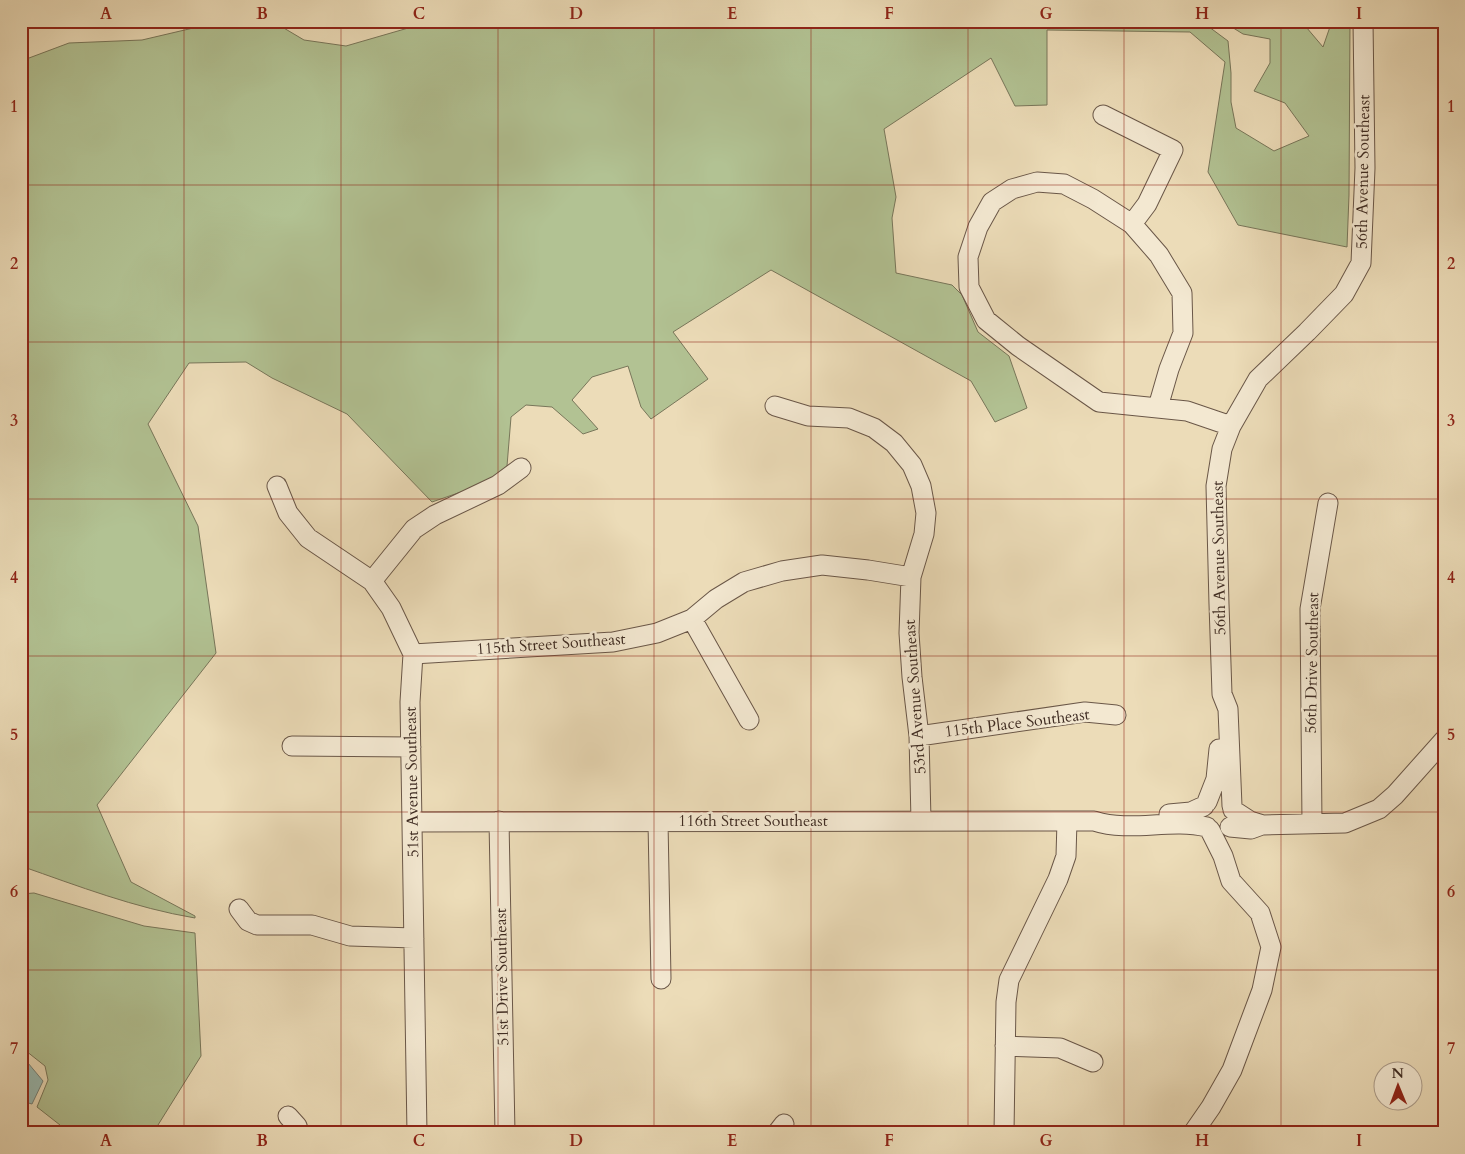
<svg xmlns="http://www.w3.org/2000/svg" width="1465" height="1154" font-family="Cardo,serif">
<style>
.green{fill:#b2c293;stroke:#78765a}
.water{fill:#99bbb3;stroke:#758179}
.lines{fill:none;stroke-linecap:round;stroke-linejoin:round}
.minor-casing{stroke:#6a5748;stroke-width:21}
.minor{stroke:#f3e8d1;stroke-width:19}
.grid{fill:none;stroke:#8f2418;stroke-width:1;stroke-opacity:0.55}
.labels{text-anchor:middle;dominant-baseline:central;stroke-width:5;stroke-linejoin:round;paint-order:stroke}
.street-label{font-size:16px;fill:#3e2b22;stroke:#f3e8d1}
.neatline{fill:none;stroke:#8f2418;stroke-width:2}
.grid-label{font-size:16px;text-anchor:middle;font-weight:bold;fill:#8f2418}
</style>
<rect width="100%" height="100%" fill="#ecdcb8"/>
<filter id="stains"><feTurbulence type="fractalNoise" baseFrequency=".004" numOctaves="4"/><feColorMatrix values="0 0 0 0 .2 0 0 0 0 .09 0 0 0 0 .02 0 0 0 .5 -.17"/></filter>
<radialGradient id="worn" r=".72"><stop offset=".6" stop-color="#630" stop-opacity="0"/><stop offset="1" stop-color="#630" stop-opacity=".3"/></radialGradient>
<!-- green -->
<path class="green" d="M223,21H272L304,40L346,46L422,24L426,21H1201L1228,41L1231,73V102L1236,128L1274,151L1309,136L1285,103L1254,91L1270,63V39L1243,34L1222,21H1301L1323,47L1332,21H1350L1349,195L1347,247L1238,225L1208,172L1225,62L1190,32L1047,30V105L1015,106L991,58L884,129L896,197L892,218L896,273L952,285L962,295L978,332L1009,356L1027,408L995,422L971,381L771,270L673,332L708,379L651,419L641,407L628,366L592,377L572,400L598,429L583,434L552,407L526,405L511,417L507,466L490,482L432,502L347,414L272,378L246,362L189,363L148,424L198,526L216,653L97,805L131,882L195,916V918C135,908 78,886 21,866V61L69,43L142,40Z
M34,893L144,926L195,933L201,1056L153,1133H60V1125L37,1107L48,1080L45,1066L21,1047V894Z"/>
<!-- water -->
<path class="water" d="M28,1063L43,1081L32,1104L21,1101V1066L23,1067Z"/>
<g class="lines">
<!-- minor casing -->
<g class="minor-casing">
<path id="minor" d="M1103,115L1173,150L1147,204L1132,224
M775,406L808,416L849,418L874,428L894,443L912,465L921,486L926,513L924,534L911,577L909,633L912,677L919,736L921,820
M1158,407L1169,369L1183,333L1182,293L1159,255L1132,224L1093,199L1064,184L1037,182L1012,189L992,202L978,227L968,257L969,287L986,320L1018,346L1099,402L1187,411L1231,426
M277,486L288,513L308,538L372,581L391,608L413,654L410,702L417,1133
M372,581L414,529L435,515L498,485L521,468
M692,619L749,720
M413,654L613,642L657,633L692,619L716,599L744,582L782,571L822,565L868,570L911,577
M919,736L1085,712L1116,715
M292,746L411,747
M1207,802L1216,779L1219,749
M1232,806L1228,709L1222,694L1219,604L1216,486L1222,449L1231,426L1258,379L1307,332L1344,294L1361,263L1365,168L1363,21
M1233,810L1250,821L1263,825L1345,823L1379,809L1395,795L1444,740
M1169,814L1191,812L1204,806
M499,821L505,1133
M413,822L1094,821C1131,833 1169,818 1207,827
M658,822L661,979
M1312,824L1310,609L1328,503
M1230,827L1251,829L1262,825
M239,909L248,921L257,925H312L350,936L414,938
M1005,1046L1060,1048L1093,1062
M288,1116L297,1126L299,1133
M777,1133L784,1124
M1004,1133L1006,1002L1009,980L1058,879L1066,856L1067,821
M1193,1133L1211,1107L1232,1070L1262,990L1271,947L1260,913L1231,881L1223,856L1210,830"/>
</g>
<!-- minor -->
<use href="#minor" class="minor"/>
</g>
<!-- grid -->
<path class="grid" d="M184,21V1133M341,21V1133M498,21V1133M654,21V1133M811,21V1133M968,21V1133M1124,21V1133M1281,21V1133M21,185H1444M21,342H1444M21,499H1444M21,656H1444M21,812H1444M21,970H1444"/>
<g class="labels">
<!-- street labels -->
<g class="street-label">
<text transform="translate(1363 172) rotate(-89)">56th Avenue Southeast</text>
<text transform="translate(1219 558) rotate(-91)">56th Avenue Southeast</text>
<text transform="translate(551 644) rotate(-4)">115th Street Southeast</text>
<text transform="translate(1312 663) rotate(-89)">56th Drive Southeast</text>
<text transform="translate(915 697) rotate(-94)">53rd Avenue Southeast</text>
<text transform="translate(1017 723) rotate(-7)">115th Place Southeast</text>
<text transform="translate(412 782) rotate(-91)">51st Avenue Southeast</text>
<text x="753" y="821">116th Street Southeast</text>
<text transform="translate(502 977) rotate(-91)">51st Drive Southeast</text>
</g>
</g>
<!-- margin -->
<rect width="1465" height="1154" fill="none" stroke="#ecdcb8" stroke-width="55"/>
<!-- north arrow -->
<g transform="translate(1398 1086) rotate(359)"><circle r="24" fill="#f3e8d1" stroke="#ab9c8b"/>
<path d="M0-4L9 19L0 12L-9 19Z" fill="#8f2418"/>
<text y="-8" font-size="14" font-weight="bold" text-anchor="middle" fill="#3e2b22">N</text>
</g>
<rect x="28" y="28" width="1410" height="1098" class="neatline"/>
<g class="grid-label">
<text x="106" y="19">A</text>
<text x="262" y="19">B</text>
<text x="419" y="19">C</text>
<text x="576" y="19">D</text>
<text x="732" y="19">E</text>
<text x="889" y="19">F</text>
<text x="1046" y="19">G</text>
<text x="1202" y="19">H</text>
<text x="1359" y="19">I</text>
<text x="14" y="112">1</text>
<text x="1451" y="112">1</text>
<text x="14" y="269">2</text>
<text x="1451" y="269">2</text>
<text x="14" y="426">3</text>
<text x="1451" y="426">3</text>
<text x="14" y="583">4</text>
<text x="1451" y="583">4</text>
<text x="14" y="740">5</text>
<text x="1451" y="740">5</text>
<text x="14" y="897">6</text>
<text x="1451" y="897">6</text>
<text x="14" y="1054">7</text>
<text x="1451" y="1054">7</text>
<text x="106" y="1146">A</text>
<text x="262" y="1146">B</text>
<text x="419" y="1146">C</text>
<text x="576" y="1146">D</text>
<text x="732" y="1146">E</text>
<text x="889" y="1146">F</text>
<text x="1046" y="1146">G</text>
<text x="1202" y="1146">H</text>
<text x="1359" y="1146">I</text>
</g>
<rect width="100%" height="100%" filter="url(#stains)"/>
<rect width="100%" height="100%" fill="url(#worn)"/>
</svg>
